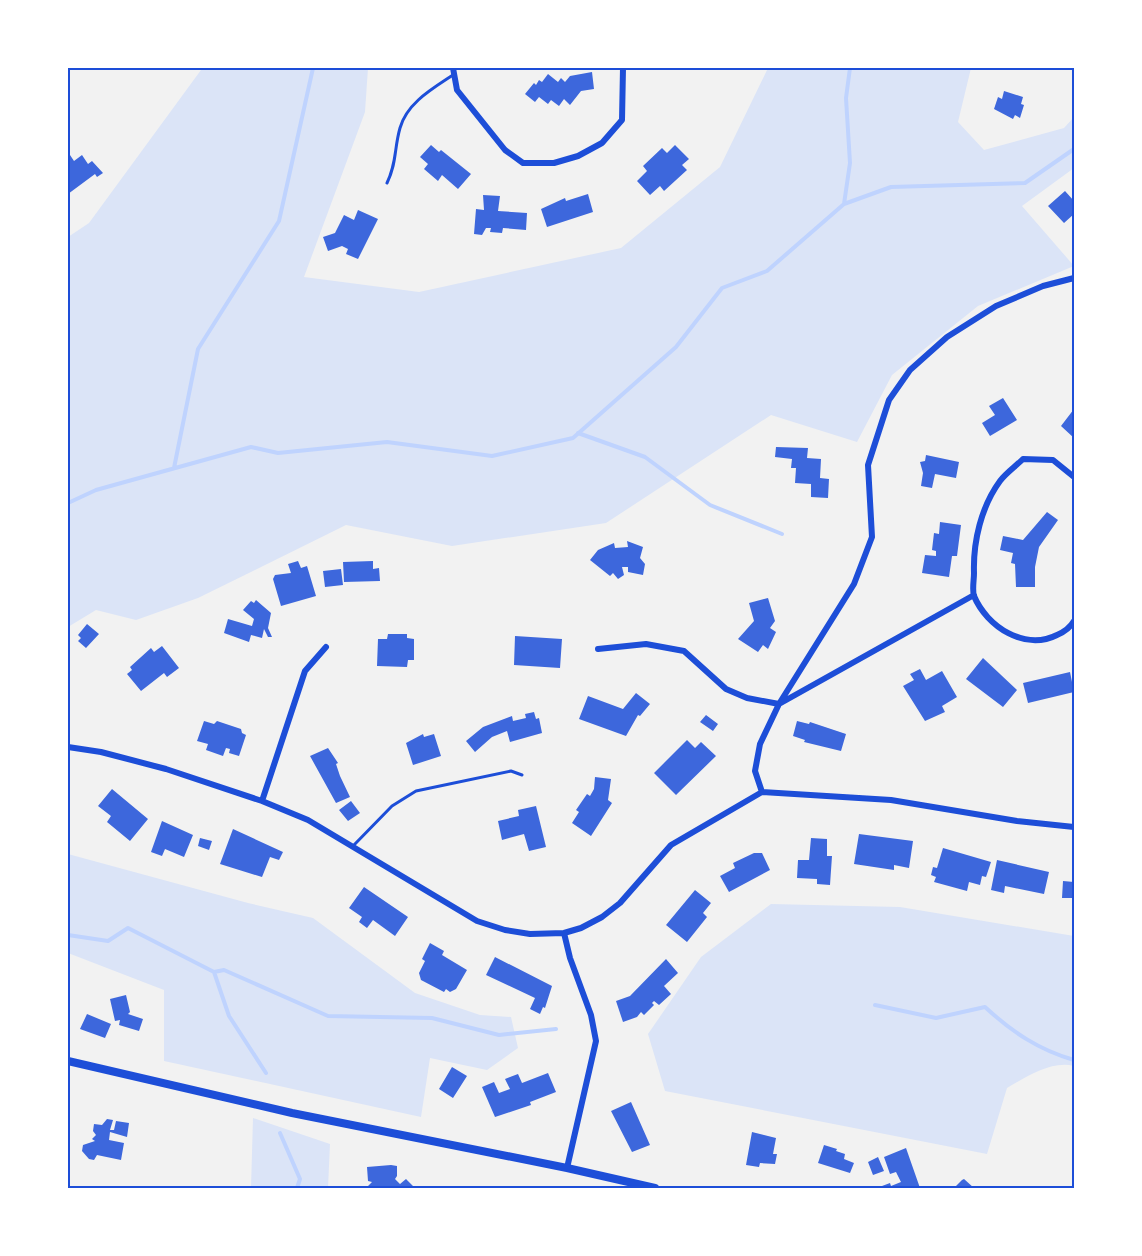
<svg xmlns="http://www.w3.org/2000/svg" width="1142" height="1256" font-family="'Work Sans',sans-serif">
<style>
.green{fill:#dbe4f7}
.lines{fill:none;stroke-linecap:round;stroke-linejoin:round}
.stream{stroke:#bfd3fe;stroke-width:4}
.building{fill:#3d67dc}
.service{stroke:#1d4ed8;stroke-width:3}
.minor{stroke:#1d4ed8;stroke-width:6}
.tertiary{stroke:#1d4ed8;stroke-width:8}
.neatline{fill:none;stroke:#1d4ed8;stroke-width:2}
</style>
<rect width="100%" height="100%" fill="#f2f2f2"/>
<!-- green -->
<path class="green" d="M200,68H368L365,112L304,277L419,292L621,248L720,167L768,68H971L958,122L984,150L1064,128L1074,117V168L1022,206L1074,266L978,306L892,375L857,442L771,415L606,523L452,546L346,525L198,598L136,620L96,610L68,627V237L89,223L201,70Z
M68,854L248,903L313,918L415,993L480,1015L511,1017L518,1048L487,1070L430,1058L421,1117L164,1061V990L68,953Z
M771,904L900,907L1074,936V1066C1052,1060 1026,1077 1007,1088L987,1154L665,1091L648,1034L701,957Z
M253,1118L330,1144L328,1188H251Z"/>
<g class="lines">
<!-- stream -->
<path class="stream" d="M844,204L850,163L846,98L850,68
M578,433L645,457L710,505L782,534
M174,468L198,349L279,221L313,68
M68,503L96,490L251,447L278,453L387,442L492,456L573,438L676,347L722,288L767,271L844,204L891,187L1025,183L1074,149
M68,935L108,941L128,928L214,972L229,1016L266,1073
M214,972L224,970L328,1016L432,1018L499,1035L556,1029
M875,1005L936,1018L985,1007C1012,1032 1039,1050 1074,1060
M280,1133L300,1179L297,1188"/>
</g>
<!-- building -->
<path class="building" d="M592,72L594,89L581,91L570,105L564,99L559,106L551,100L548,104L539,97L535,102L525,94L534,83L536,85L539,80L542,82L548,74L558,82L561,78L565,82L570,76Z
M1004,91L1023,97L1021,104L1024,105L1020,118L1015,115L1013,119L994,109L998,97L1002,99Z
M431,145L439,152L441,150L471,174L458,189L442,175L438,181L424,169L428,164L420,157Z
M675,145L689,159L682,165L687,170L664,191L660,186L650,195L637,181L647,171L643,166L662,148L667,153Z
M70,155L74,161L82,155L88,164L92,161L103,173L97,177L95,174L68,194V157Z
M1065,191L1074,201V214L1064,223L1048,206Z
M588,194L593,212L547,227L541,209L565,198L566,201Z
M483,195L500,196L498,211L527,213L526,230L503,228L502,233L490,232L491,228H486L482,235L474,234L476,209L484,210Z
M358,210L378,219L358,259L346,254L348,249L342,246L328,251L323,237L335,233L344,215L354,220Z
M1003,398L1017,420L990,436L982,423L995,415L989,406Z
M1074,409V438L1061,426Z
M776,447L808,448L807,458L821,459L820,478L829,479L828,498L811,497V484L795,483L796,468H791L792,459L775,457Z
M926,455L959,462L956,478L935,474L932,488L921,486L923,473L920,462L925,461Z
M1047,512L1058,520L1039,547L1035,567V587H1016L1015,564L1011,563L1013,553L1000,550L1003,536L1023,540Z
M940,522L961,525L957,556H952L949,577L922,573L925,555L936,556V551L932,550L934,533L939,534Z
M627,541L643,547L640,558L645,564L643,575L628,572V567H622L624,575L618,579L613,573L610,576L590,560L598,550L614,543L615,548L628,547Z
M298,561L301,568L307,566L316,596L281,606L273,579L275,575L291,573L288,564Z
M373,561V569L379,568L380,581L344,582L343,562Z
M341,569L343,585L325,587L323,571Z
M768,598L775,621L770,628L776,632L768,649L763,645L758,652L738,639L754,621L749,603Z
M256,600L271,613L268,628L272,637H268L264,629L262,638L251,635L249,642L224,633L228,619L252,626L254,619L243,610L251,601L254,603Z
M87,624L99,634L86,648L78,641L81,638L78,635Z
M388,634H407V638L414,639V660H408L407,667L377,666L378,639H387Z
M515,636L562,639L560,668L514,665Z
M162,646L179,668L167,677L164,673L141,691L127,674L132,670L130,667L151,648L154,652Z
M983,658L1017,690L1003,707L966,679Z
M920,669L926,680L942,671L957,697L942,706L945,712L925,721L903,686L914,680L910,674Z
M1070,672L1074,692L1028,703L1023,683Z
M636,693L650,704L640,716L638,715L626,736L579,719L588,696L623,709Z
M534,712L536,719L539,718L542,733L510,742L507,731L492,737L475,752L466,741L483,727L512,716L513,721L526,718L525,714Z
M706,715L718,724L713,731L700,722Z
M204,721L214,724L217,721L241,729L242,733L246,735L239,756L229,753L230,749L226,748L223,756L206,750L208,744L197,741Z
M797,721L809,724L810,722L846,734L841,751L804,742L805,740L793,736Z
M423,734L424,737L434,734L441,756L413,765L406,743Z
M687,740L695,748L701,742L716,756L676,795L654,773Z
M328,748L338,763L336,764L340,776L350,797L336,803L310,756Z
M595,777L611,779L608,800L612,803L591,836L572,823L579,812L576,810L587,794L590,796L594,789Z
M112,789L148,819L130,841L107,822L111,816L98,806Z
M351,801L360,813L348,821L339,810Z
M536,806L546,847L529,851L524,834L502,840L498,821L519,816L518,810Z
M162,821L193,835L184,857L165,849L162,856L151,852Z
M233,829L283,852L279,860L270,857L262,877L220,864Z
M859,834L913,841L909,868L894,865V870L854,864Z
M200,838L212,841L209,850L198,846Z
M811,838L827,839V856H832L830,885L817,884V879L797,878L798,860H809Z
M943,848L991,862L986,877L982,876L980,885L969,882L967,891L934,882L936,877L931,875L933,867L937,868Z
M754,853H762L770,870L729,892L720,876L735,868L733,863Z
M997,860L1049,872L1044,894L1005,886L1004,893L991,890Z
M1063,881L1074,882V898H1062Z
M364,887L408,917L395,936L373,920L367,928L359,922L362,917L349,908Z
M695,890L711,903L703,913L707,917L687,942L666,925Z
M430,943L444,951L442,955L467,970L456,989L450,992L446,989L444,992L421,980L419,973L425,961L422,959Z
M495,957L552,986L545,1008L543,1007L540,1014L530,1009L535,998L486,975Z
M666,959L678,973L664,986L671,994L659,1005L654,1001L652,1003L654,1005L644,1015L641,1012L637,1017L623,1022L616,1001L630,996Z
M126,995L130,1012L128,1014L143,1019L139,1031L119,1025L120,1020L115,1021L110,999Z
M87,1014L111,1024L105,1038L80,1029Z
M452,1067L467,1076L453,1098L439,1089Z
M548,1073L556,1092L530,1102L531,1105L495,1117L482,1087L494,1082L499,1093L510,1089L505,1079L518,1074L522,1083Z
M631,1102L650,1145L632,1152L611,1111Z
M107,1119L113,1120L110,1130H114L116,1121L129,1123L127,1137L110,1132L109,1140L124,1143L121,1160L97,1155L94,1160L89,1159L82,1151L83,1145L95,1141L92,1139L96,1135L93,1131L94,1124L102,1125Z
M752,1132L776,1138L773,1154H777L775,1164L760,1163L759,1167L746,1165Z
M824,1145L837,1149L836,1151L845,1154L844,1159L854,1163L850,1173L818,1163Z
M906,1148L920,1188H882V1186L890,1183L891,1186L901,1182L896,1172L890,1174L884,1157Z
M878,1157L884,1171L873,1175L868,1162Z
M391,1165L397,1166V1176L395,1179L400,1184L406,1179L415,1188H366L372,1182L368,1181L367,1167Z
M964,1179L974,1188H954L962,1180Z"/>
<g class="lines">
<!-- service -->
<path class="service" d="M387,183C397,162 394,149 400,128C407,103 432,89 453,75
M353,846L392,806L416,791L511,771L522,775"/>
<!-- minor -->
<path class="minor" d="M453,68L457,90L505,150L523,163H554L578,156L602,143L622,120L623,68
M1074,477L1053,460L1023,459C1016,466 1006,473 1000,481C981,507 973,542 974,573C974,580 972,590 974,596C987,627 1025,651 1057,635C1064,632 1070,628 1074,621
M598,649L646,644L684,651L726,689L747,698L779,704L854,584L872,537L868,465L889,400L910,370L947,337L996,306L1043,286L1074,278
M68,747L101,752L166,769L262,801L308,820L477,921L505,930L530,934L564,933L581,928L602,917L620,903L671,845L762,792L891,800L1017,821L1074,827
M762,792L755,771L760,744L779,704L974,595
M262,801L305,671L326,647
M564,933L570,958L591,1015L596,1041L567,1168"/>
<!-- tertiary -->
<path class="tertiary" d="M68,1061L292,1113L567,1168L655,1188"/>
</g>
<!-- border -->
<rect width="1142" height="1256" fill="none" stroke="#ffffff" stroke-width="138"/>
<rect x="69" y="69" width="1004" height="1118" class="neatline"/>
</svg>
